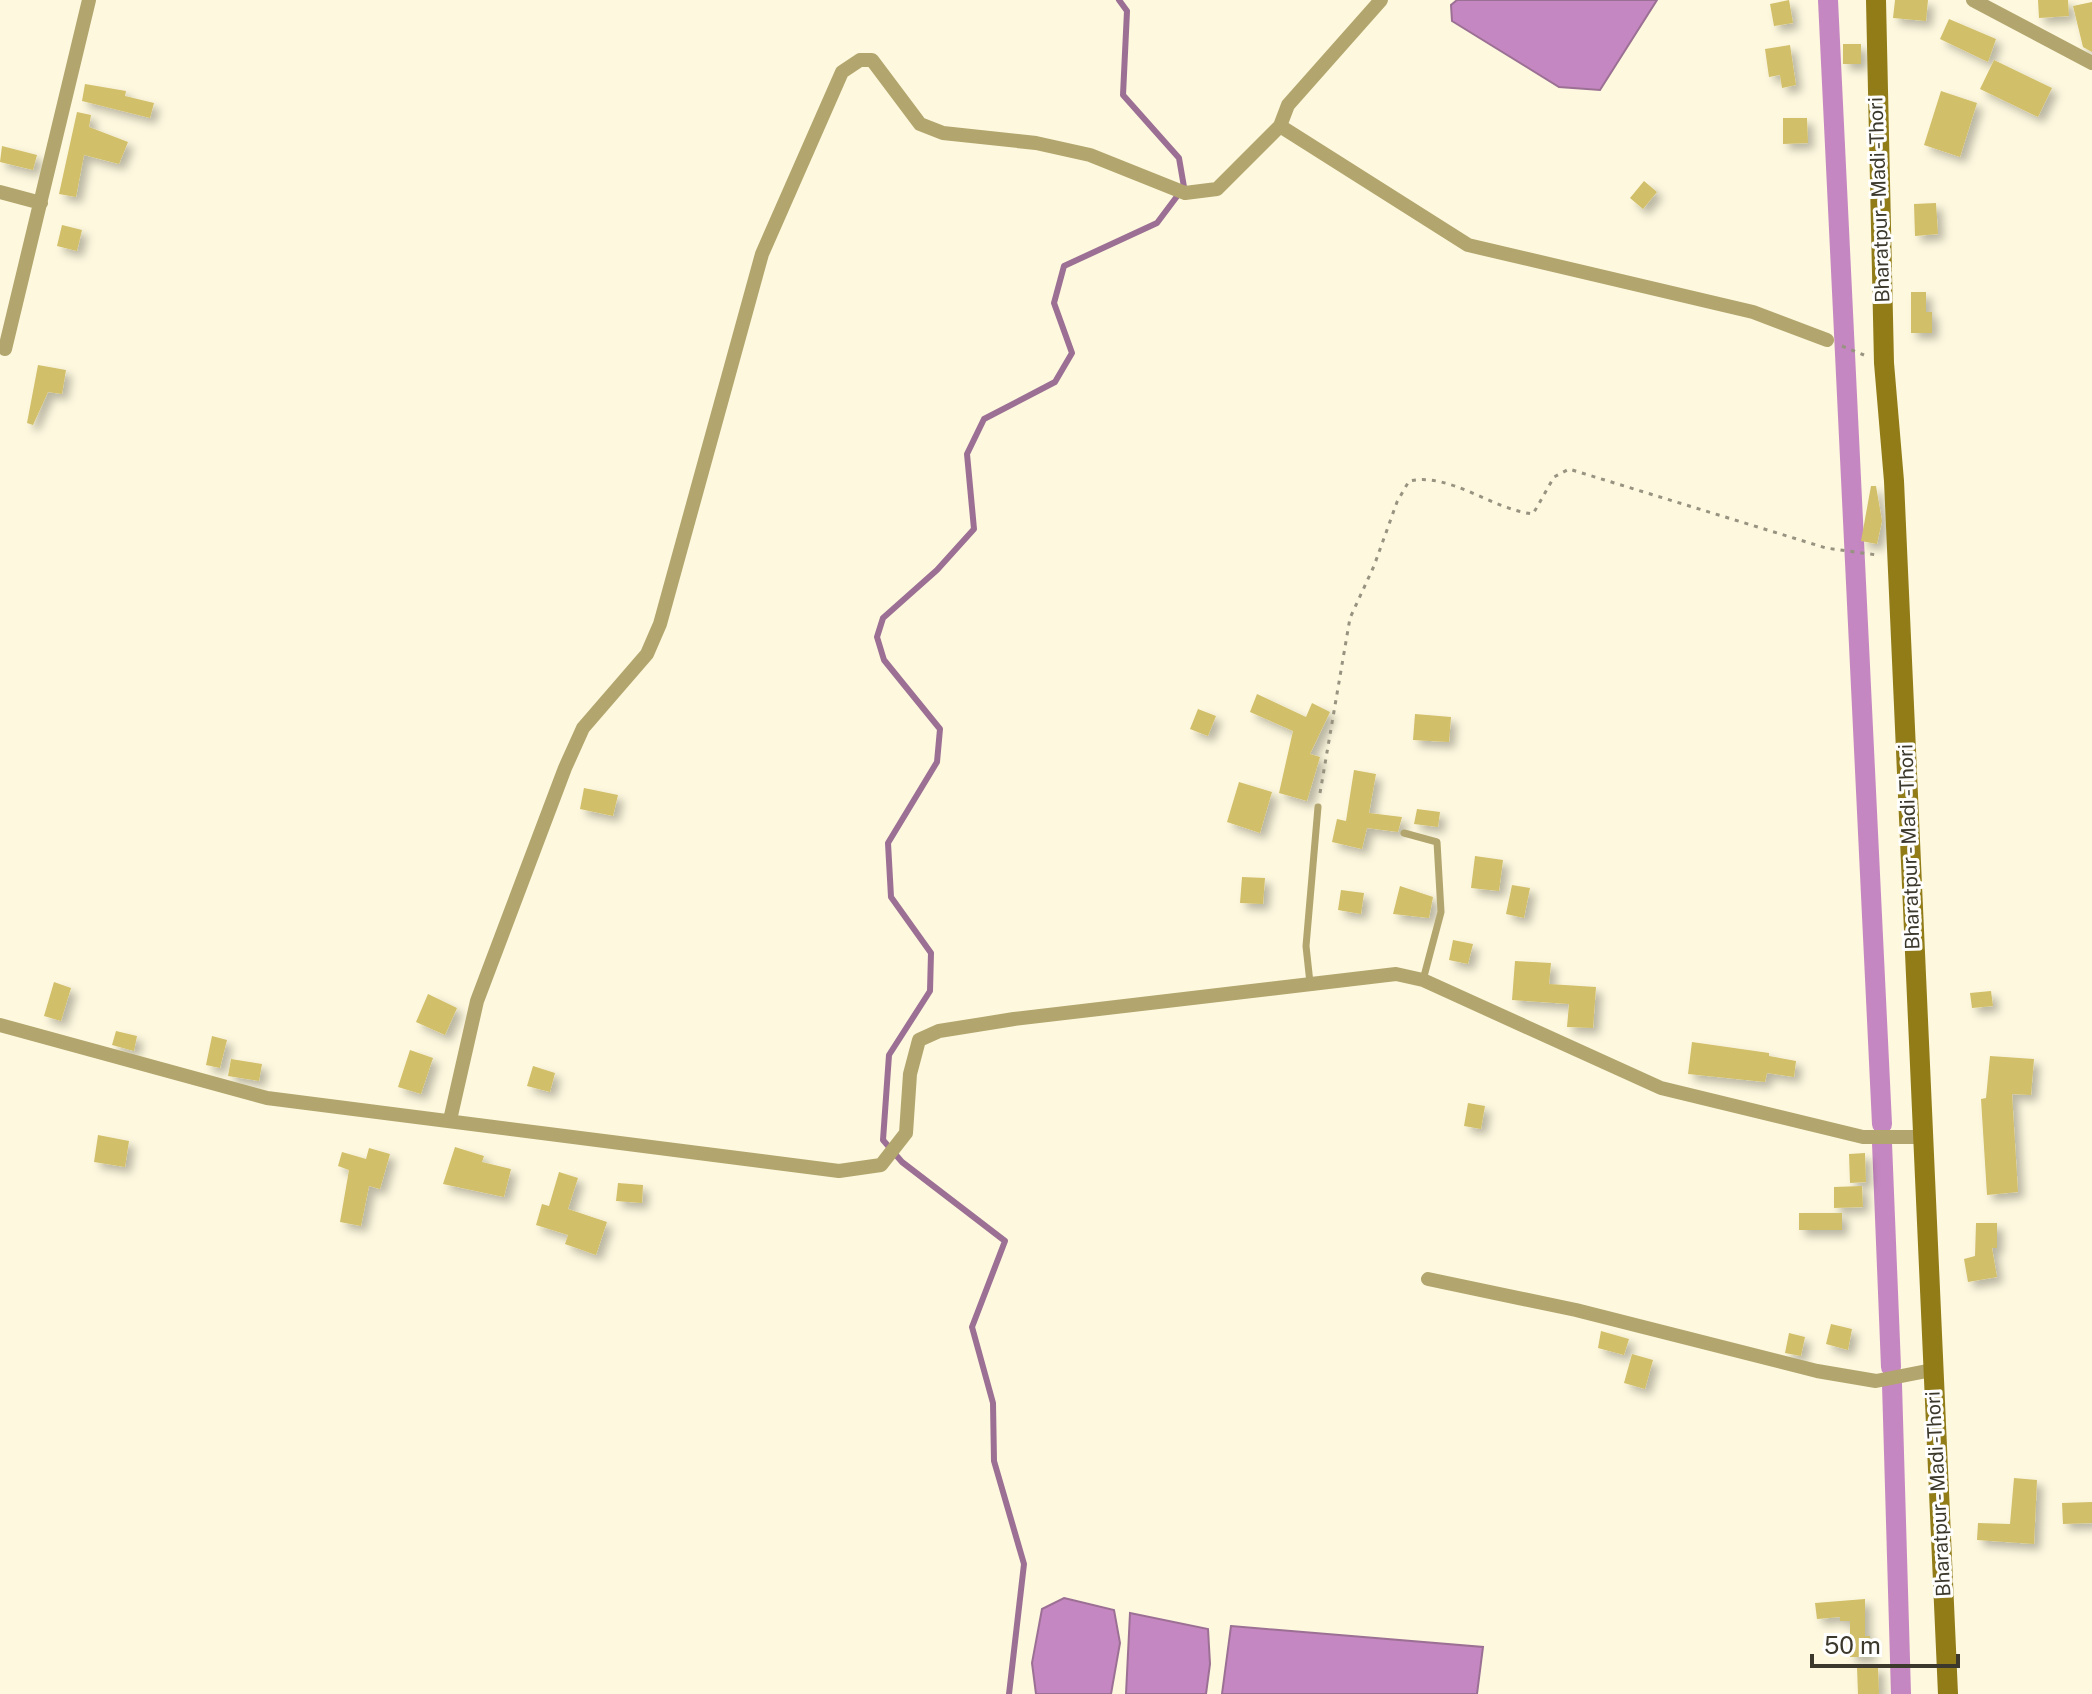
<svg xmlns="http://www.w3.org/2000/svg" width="2092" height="1694" font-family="'Public Sans',sans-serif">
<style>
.water{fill:#c587c1;stroke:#9c7094;stroke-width:2}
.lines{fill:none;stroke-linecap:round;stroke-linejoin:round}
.stream{stroke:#9c7094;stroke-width:6}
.canal{stroke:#c587c1;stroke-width:20}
.building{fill:#d2bf69;filter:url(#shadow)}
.path{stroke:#979380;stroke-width:3;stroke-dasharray:4 6;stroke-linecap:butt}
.service{stroke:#b2a56d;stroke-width:7}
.minor{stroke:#b2a56d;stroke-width:14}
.secondary{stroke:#917c17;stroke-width:20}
.labels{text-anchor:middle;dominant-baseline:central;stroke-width:6;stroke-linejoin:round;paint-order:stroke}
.street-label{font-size:20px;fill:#3c392c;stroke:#fff}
</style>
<defs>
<filter id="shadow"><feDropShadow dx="6" dy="6" stdDeviation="4" flood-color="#0004"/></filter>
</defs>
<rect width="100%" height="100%" fill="#fdf8de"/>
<!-- water -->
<path class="water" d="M1457,0H1657L1600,90L1559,87L1452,21L1451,5Z
M1064,1598L1114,1610L1120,1643L1111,1694H1036L1032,1663L1042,1609Z
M1130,1613L1208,1629L1210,1664L1206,1694H1126Z
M1231,1626L1483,1647L1477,1694H1222Z"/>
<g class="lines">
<!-- stream -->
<path class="stream" d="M1009,1694L1024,1564L994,1461L993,1403L972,1327L1005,1241L902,1162L883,1140L889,1055L930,991L931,953L891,897L888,843L937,762L940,729L884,660L877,637L883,618L937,570L974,529L967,454L984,419L1055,382L1072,353L1054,303L1064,266L1157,223L1184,187L1179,158L1123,95L1127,11L1119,0"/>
<!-- canal -->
<path class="canal" d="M1828,0L1882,1124
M1882,1143L1891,1367
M1892,1384L1901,1694"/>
</g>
<!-- building -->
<path class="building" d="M1789,0L1793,23L1774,26L1770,4Z
M1895,0H1928L1926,21L1893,18Z
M2038,0H2068L2069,16L2039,18Z
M2092,2V52L2083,47L2073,6Z
M1949,19L1996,39L1988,62L1940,39Z
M1843,44H1861V64H1843Z
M1790,45L1796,85L1782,88L1780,75L1769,77L1765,49Z
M1994,60L2052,88L2038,117L1980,89Z
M85,84L126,91L125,96L154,103L150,118L82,101Z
M1941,91L1977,103L1960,157L1924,145Z
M77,112L91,115L89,127L128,142L119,164L84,155L76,197L59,194Z
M1783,118H1807L1808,143L1783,144Z
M2,146L37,155L33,170L0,162Z
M1644,181L1657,192L1643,209L1630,198Z
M1936,203L1938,234L1915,236L1914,204Z
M62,225L82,230L77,251L57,246Z
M1911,292H1926V312H1932V333H1911Z
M38,365L66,370L62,394L48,392L33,425L27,423Z
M1871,486H1876L1882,521L1877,544L1861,541Z
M1257,694L1306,717L1312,703L1330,712L1310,754L1320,757L1307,801L1279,793L1293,731L1250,712Z
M1198,709L1216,716L1208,736L1190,729Z
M1415,714L1451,717L1449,742L1413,740Z
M1354,770L1376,774L1369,813L1402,817L1398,832L1367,828L1362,849L1332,842L1337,819L1346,821Z
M1239,782L1272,792L1260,833L1227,822Z
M584,788L618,795L613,816L580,809Z
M1417,809L1440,812L1438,827L1414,824Z
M1475,856L1503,860L1499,891L1471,888Z
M1242,877L1265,878L1263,904L1240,903Z
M1512,885L1530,888L1524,918L1506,914Z
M1400,886L1433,897L1429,918L1393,914Z
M1341,890L1364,893L1361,914L1338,910Z
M1453,940L1473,944L1468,964L1449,960Z
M1515,961L1551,963L1549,984L1596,987L1593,1028L1567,1027L1569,1004L1512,1000Z
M54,982L71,988L61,1021L44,1016Z
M1991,991L1993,1006L1972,1008L1970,993Z
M428,994L457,1008L445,1035L416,1022Z
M116,1031L137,1036L134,1051L112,1045Z
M212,1036L227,1040L220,1068L206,1065Z
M1692,1042L1769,1053V1056L1796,1061L1794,1077L1767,1073L1765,1082L1688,1074Z
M410,1050L433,1058L421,1094L398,1087Z
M1990,1056L2034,1059L2031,1095L2012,1094L2018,1192L1987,1195L1981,1099L1986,1098Z
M231,1059L262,1064L259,1081L228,1076Z
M533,1066L555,1073L550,1092L527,1086Z
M1468,1103L1485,1106L1481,1129L1464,1126Z
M98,1135L129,1141L125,1167L94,1162Z
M455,1147L484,1156L482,1162L511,1169L504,1197L443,1184Z
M369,1148L390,1154L380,1189L369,1186L361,1226L340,1222L349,1170L338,1166L342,1152L366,1159Z
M1865,1153L1866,1182L1850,1183L1849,1154Z
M559,1172L578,1178L568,1209L607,1222L596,1255L565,1244L568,1235L536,1225L542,1204L549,1206Z
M618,1183L643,1185L642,1203L616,1201Z
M1862,1186L1863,1207L1834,1208V1187Z
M1799,1213H1842V1230H1799Z
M1976,1223H1997V1248H1992L1997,1277L1968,1282L1964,1259L1975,1256Z
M1831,1324L1852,1329L1848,1350L1826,1344Z
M1601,1331L1629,1339L1624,1355L1598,1348Z
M1789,1333L1805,1337L1801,1356L1785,1353Z
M1632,1354L1653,1360L1645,1389L1624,1383Z
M2014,1478L2037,1480L2034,1544L1977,1540L1978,1523L2010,1524Z
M2092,1502V1523L2063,1524L2062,1503Z
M1865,1599V1636H1870V1657H1850V1621H1840V1617L1817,1619L1815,1603Z
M1878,1666L1879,1694H1858L1857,1667Z"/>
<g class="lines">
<!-- path -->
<path class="path" d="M1842,346L1864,355
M1320,793L1350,618L1374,566L1397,502L1409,481C1450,472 1491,509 1533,514L1554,477L1569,469L1826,548L1877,555"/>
<!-- service -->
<path class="service" d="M1404,833L1437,842L1441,912L1423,980
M1310,983L1306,946L1318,807"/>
<!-- minor -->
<path class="minor" d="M1381,0L1288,105L1280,126L1468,245L1753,312L1827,340
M1973,0L2092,63
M0,192L41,203
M5,349L89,0
M0,1025L267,1098L839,1171L881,1165L906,1133L910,1074L919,1040L939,1031L1014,1019L1396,974L1423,980L1661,1088L1863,1137H1922
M450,1120L477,1001L565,768L583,728L647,654L660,624L762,254L842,72L860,60H872L920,124L943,133L1036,143L1090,155L1185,193L1217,189L1280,126
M1428,1279L1576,1310L1817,1371L1876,1381L1932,1370"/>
<!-- secondary -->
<path class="secondary" d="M1876,0L1884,363L1894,481L1948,1694"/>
</g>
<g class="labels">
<!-- street labels -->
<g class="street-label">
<text transform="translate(1879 200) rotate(-92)">Bharatpur - Madi -Thori</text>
<text transform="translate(1909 847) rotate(-92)">Bharatpur - Madi -Thori</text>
<text transform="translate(1938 1494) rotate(-93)">Bharatpur - Madi -Thori</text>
</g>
</g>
<!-- scale -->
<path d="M1812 1654v12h146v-12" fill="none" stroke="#3c392c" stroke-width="4"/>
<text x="1824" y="1654" font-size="24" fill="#3c392c" stroke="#ffffff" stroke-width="6" paint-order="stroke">50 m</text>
</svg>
